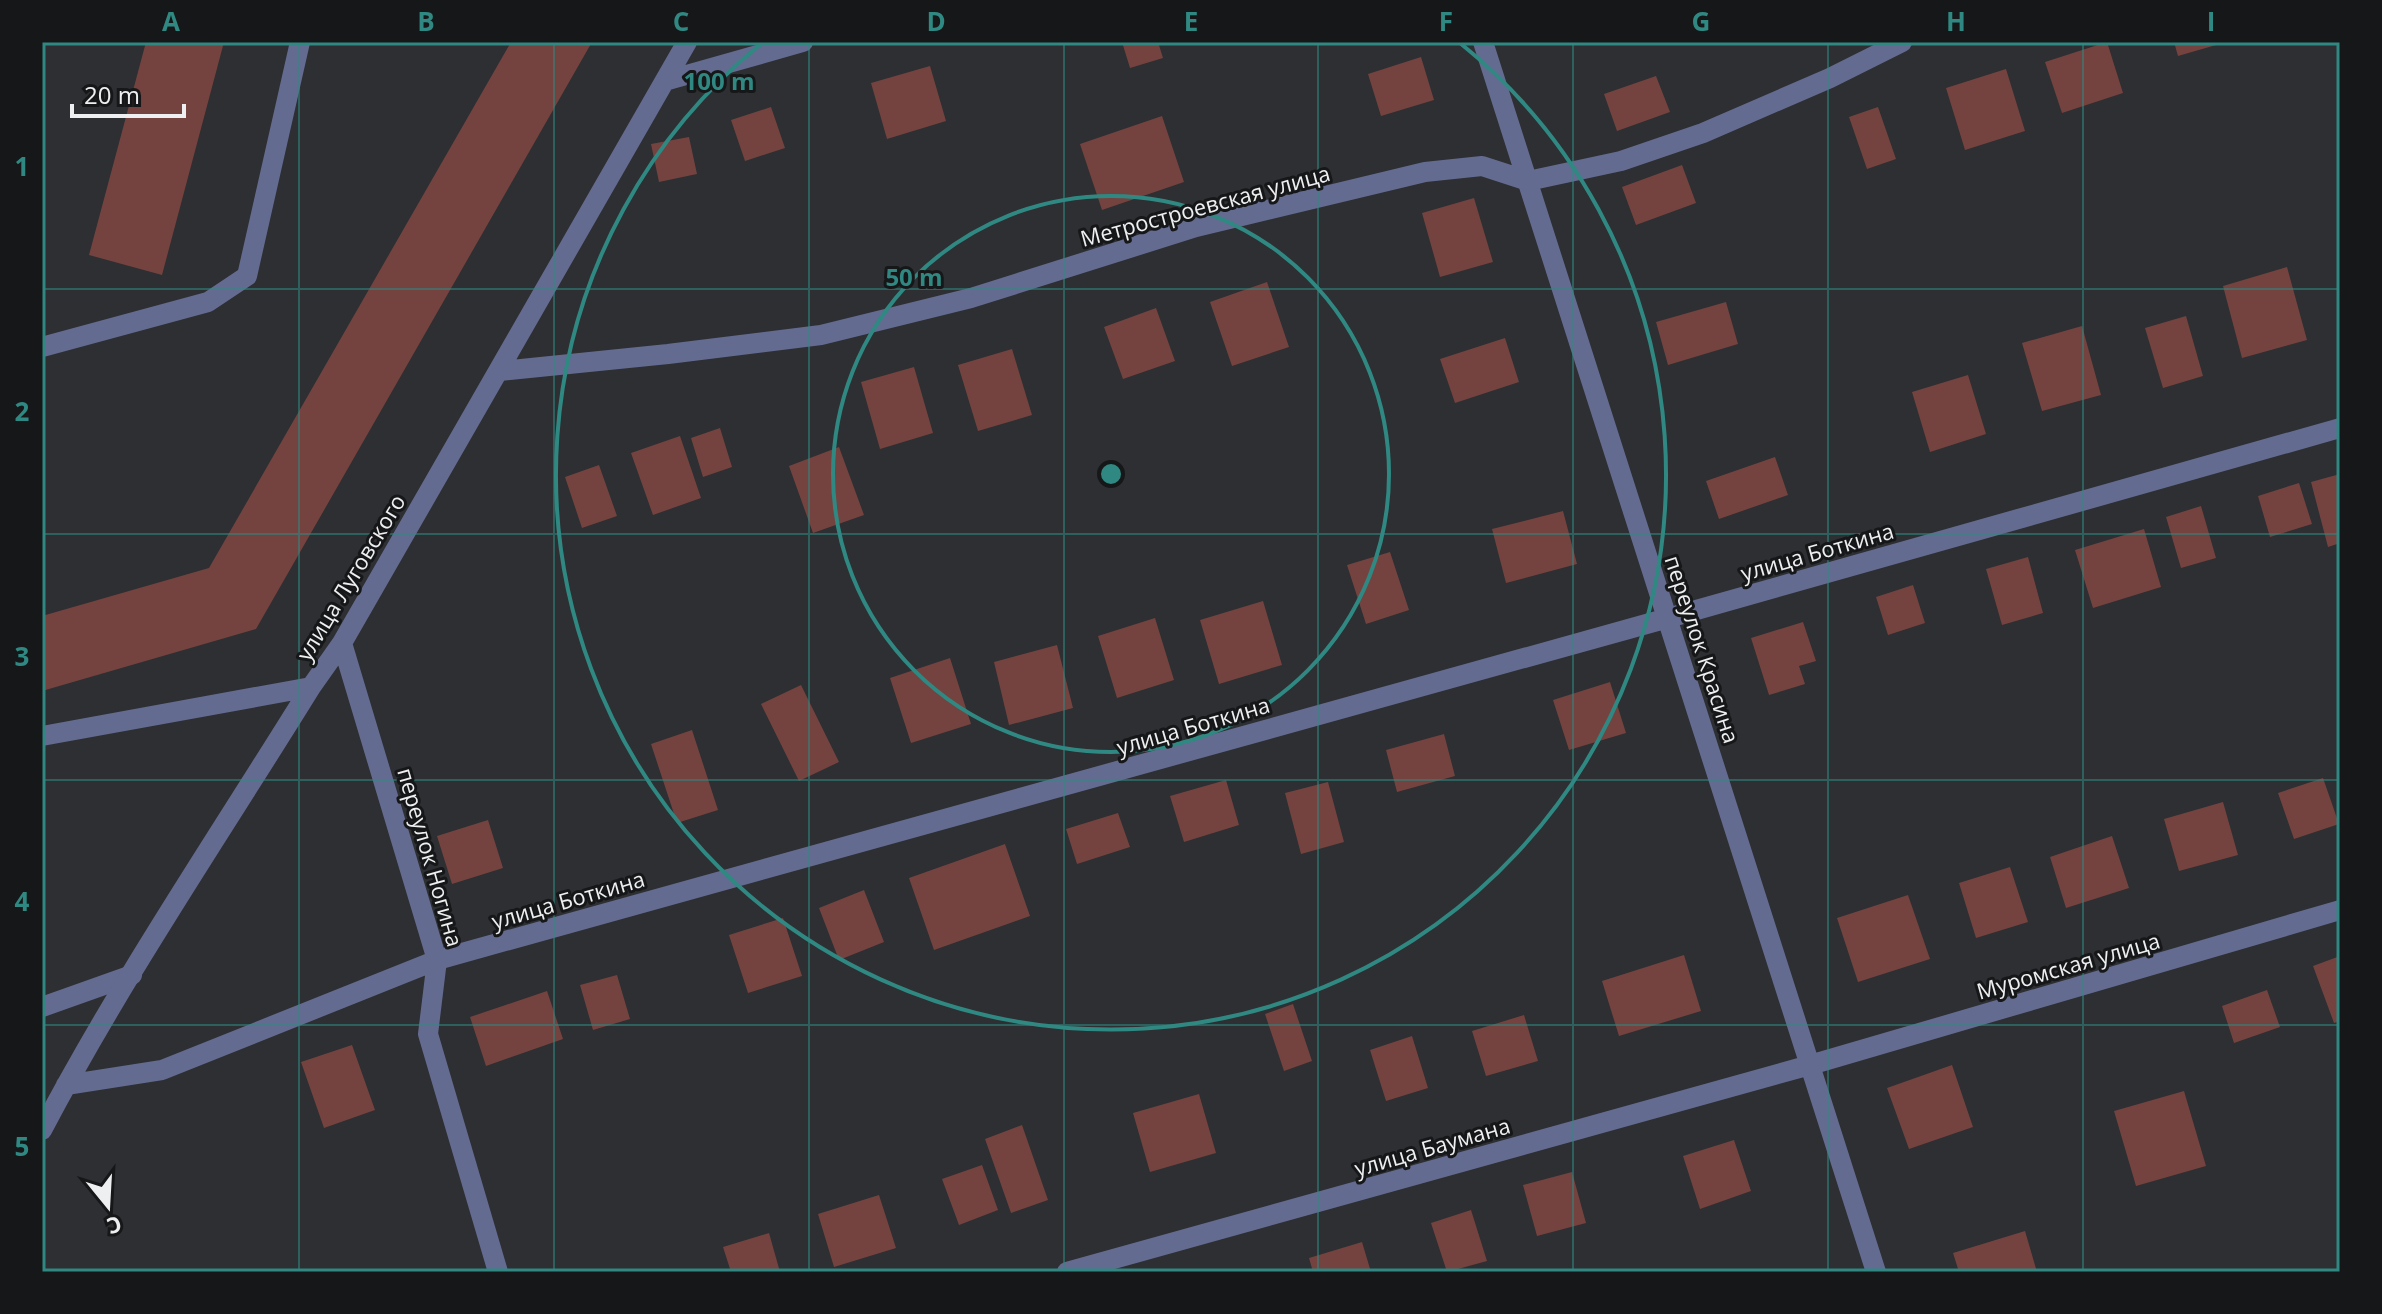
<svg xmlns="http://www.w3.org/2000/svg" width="2382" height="1314" font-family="'Open Sans',sans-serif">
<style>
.building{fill:#74433f}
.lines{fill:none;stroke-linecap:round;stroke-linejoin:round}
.lane{stroke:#646b90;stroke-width:20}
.street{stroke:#646b90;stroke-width:20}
.grid{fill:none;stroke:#308882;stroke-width:2;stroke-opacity:0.55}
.ring{fill:none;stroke:#308882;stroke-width:4}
.labels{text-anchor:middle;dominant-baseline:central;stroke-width:6;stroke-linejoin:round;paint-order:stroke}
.street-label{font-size:22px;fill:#edeff0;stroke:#161718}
.centre{fill:#308882;stroke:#161718;stroke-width:4}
.ring-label{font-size:24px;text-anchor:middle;font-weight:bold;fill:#308882;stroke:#161718;stroke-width:6;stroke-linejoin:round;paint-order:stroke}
.neatline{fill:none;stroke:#308882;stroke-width:3}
.grid-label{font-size:26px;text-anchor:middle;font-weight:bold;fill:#308882}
</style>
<rect width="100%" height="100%" fill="#2d2f32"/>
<!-- building -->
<path class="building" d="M146,42H224L162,275L89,255Z
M511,42H592L256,629L42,691V616L209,568Z
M1122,42H1158L1163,58L1130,68Z
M2107,42L2123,93L2062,113L2045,62Z
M2174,42H2222L2223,43L2178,56Z
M1421,57L1434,100L1381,116L1368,74Z
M930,66L946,121L887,139L871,83Z
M2006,69L2025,131L1965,150L1946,88Z
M1656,76L1670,112L1617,131L1604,94Z
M771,107L785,148L745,161L731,120Z
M1878,107L1896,159L1867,169L1849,117Z
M1162,116L1184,182L1102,210L1080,144Z
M689,137L697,174L659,182L651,144Z
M1682,165L1696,203L1636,225L1622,187Z
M1474,198L1493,262L1440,277L1422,213Z
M2287,267L2307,340L2242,358L2223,286Z
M1267,282L1289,347L1232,366L1210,302Z
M1726,302L1738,344L1668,365L1656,322Z
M1156,308L1175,361L1123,379L1104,327Z
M2186,316L2203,376L2163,388L2145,328Z
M2082,326L2101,395L2042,411L2022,343Z
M1505,338L1519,382L1455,403L1440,359Z
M1012,349L1032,415L978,431L958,365Z
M914,367L933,433L880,449L861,382Z
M1968,375L1986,434L1930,452L1912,392Z
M720,428L732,467L703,477L691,438Z
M680,436L701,498L653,515L631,453Z
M839,447L864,515L813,533L789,466Z
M1775,457L1788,495L1719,519L1706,481Z
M599,465L617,516L582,528L565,477Z
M2340,474V543L2328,547L2311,482Z
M2299,483L2312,524L2270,537L2258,496Z
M2201,506L2216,558L2181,568L2166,517Z
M1563,511L1577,564L1506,583L1492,529Z
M2144,529L2161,587L2093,608L2075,550Z
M1390,552L1409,610L1366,624L1347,565Z
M2028,557L2043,613L2002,625L1986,569Z
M1913,585L1925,623L1888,635L1876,597Z
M1263,601L1282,665L1219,684L1200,620Z
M1155,618L1174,680L1117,698L1098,636Z
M1803,622L1816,661L1799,666L1805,684L1769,695L1751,638Z
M1057,645L1073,708L1009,725L994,662Z
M950,658L971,724L911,743L890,678Z
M1610,682L1626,733L1569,750L1553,700Z
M801,685L839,762L799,781L761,704Z
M692,730L718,810L677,823L651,744Z
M1444,734L1455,776L1397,792L1386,750Z
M2323,778L2339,824L2294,839L2278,793Z
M1226,780L1239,825L1184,842L1170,796Z
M1328,782L1344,842L1301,854L1285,793Z
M2223,802L2238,855L2179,871L2164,819Z
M1118,813L1130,847L1077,864L1066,829Z
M488,820L503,868L452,884L437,836Z
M2112,836L2129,888L2066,908L2050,857Z
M1005,844L1030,916L934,950L909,878Z
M2010,867L2028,922L1976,938L1959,883Z
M864,890L884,942L839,960L819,908Z
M1908,895L1930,959L1858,982L1837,918Z
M783,918L802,976L748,993L729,935Z
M1684,955L1701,1011L1619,1036L1602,981Z
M2340,956V1021L2334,1023L2313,966Z
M617,975L630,1019L593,1030L580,985Z
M2267,990L2280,1027L2234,1043L2222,1006Z
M547,991L563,1039L486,1066L470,1017Z
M1293,1004L1312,1061L1284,1071L1265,1014Z
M1524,1015L1538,1061L1486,1076L1472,1031Z
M1412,1036L1428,1088L1386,1101L1370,1050Z
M352,1045L375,1110L324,1128L301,1062Z
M1952,1065L1973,1127L1909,1149L1887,1088Z
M2184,1091L2206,1166L2136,1186L2114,1111Z
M1199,1094L1216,1153L1150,1172L1133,1113Z
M1022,1125L1048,1200L1011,1213L985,1139Z
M1734,1140L1751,1191L1700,1209L1683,1156Z
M982,1165L998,1210L959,1225L942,1179Z
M1572,1172L1586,1223L1537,1236L1523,1185Z
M879,1195L896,1248L834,1267L818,1214Z
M1471,1210L1487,1261L1447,1272L1431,1223Z
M2025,1231L2037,1272H1959L1953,1253Z
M769,1233L780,1272H731L723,1247Z
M1362,1242L1371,1272H1313L1309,1258Z"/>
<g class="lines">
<!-- lane -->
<path class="lane" d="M42,347L208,302L247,276L300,42
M42,1007L132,975"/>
<!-- street -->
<path class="street" d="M1483,42L1876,1272
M665,81L803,42
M500,371L668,354L821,335L971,298L1196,227L1425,172L1482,166L1528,181L1621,161L1703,133L1830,78L1902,42
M342,643L437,960L428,1034L498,1272
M42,736L311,687
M66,1085L162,1070L437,960L1668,618L2340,428
M42,1130C122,978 220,834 311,687L342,643L687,42
M1067,1272L1810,1065L2340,910"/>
</g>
<!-- grid -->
<path class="grid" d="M299,42V1272M554,42V1272M809,42V1272M1064,42V1272M1318,42V1272M1573,42V1272M1828,42V1272M2083,42V1272M42,289H2340M42,534H2340M42,780H2340M42,1025H2340"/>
<!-- distance rings -->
<g class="ring">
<circle cx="1111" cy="474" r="278"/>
<path d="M1460 43A555 555 0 1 1 762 43"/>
</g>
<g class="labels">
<!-- street labels -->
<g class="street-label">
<text transform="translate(1205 205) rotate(-15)">Метростроевская улица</text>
<text transform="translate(1817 551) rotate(-16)">улица Боткина</text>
<text transform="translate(350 577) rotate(-59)">улица Луговского</text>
<text transform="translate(1703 649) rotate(72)">переулок Красина</text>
<text transform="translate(1193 725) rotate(-16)">улица Боткина</text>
<text transform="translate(431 857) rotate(74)">переулок Ногина</text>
<text transform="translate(568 899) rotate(-16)">улица Боткина</text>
<text transform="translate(2068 965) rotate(-16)">Муромская улица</text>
<text transform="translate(1432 1146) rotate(-16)">улица Баумана</text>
</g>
</g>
<circle cx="1111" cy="474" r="12" class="centre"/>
<g class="ring-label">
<text x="719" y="90">100 m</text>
<text x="914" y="286">50 m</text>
</g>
<!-- border -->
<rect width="2382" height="1314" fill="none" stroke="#161718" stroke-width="88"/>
<!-- north arrow -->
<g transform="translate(108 1206) rotate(162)" stroke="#161718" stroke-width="6" paint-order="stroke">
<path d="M0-6L14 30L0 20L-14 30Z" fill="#edeff0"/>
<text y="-12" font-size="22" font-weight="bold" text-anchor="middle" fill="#edeff0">С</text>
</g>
<!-- scale -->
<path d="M72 104v12h112v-12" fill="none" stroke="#edeff0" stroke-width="4"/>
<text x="84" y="104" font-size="24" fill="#edeff0" stroke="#161718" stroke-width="6" paint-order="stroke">20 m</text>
<rect x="44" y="44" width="2294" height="1226" class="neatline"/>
<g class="grid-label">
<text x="171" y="31">A</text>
<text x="426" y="31">B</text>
<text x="681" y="31">C</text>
<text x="936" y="31">D</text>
<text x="1191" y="31">E</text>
<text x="1446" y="31">F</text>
<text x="1701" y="31">G</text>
<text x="1956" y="31">H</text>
<text x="2211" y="31">I</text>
<text x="22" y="176">1</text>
<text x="22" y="421">2</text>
<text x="22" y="666">3</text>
<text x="22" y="911">4</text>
<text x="22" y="1156">5</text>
</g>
</svg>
